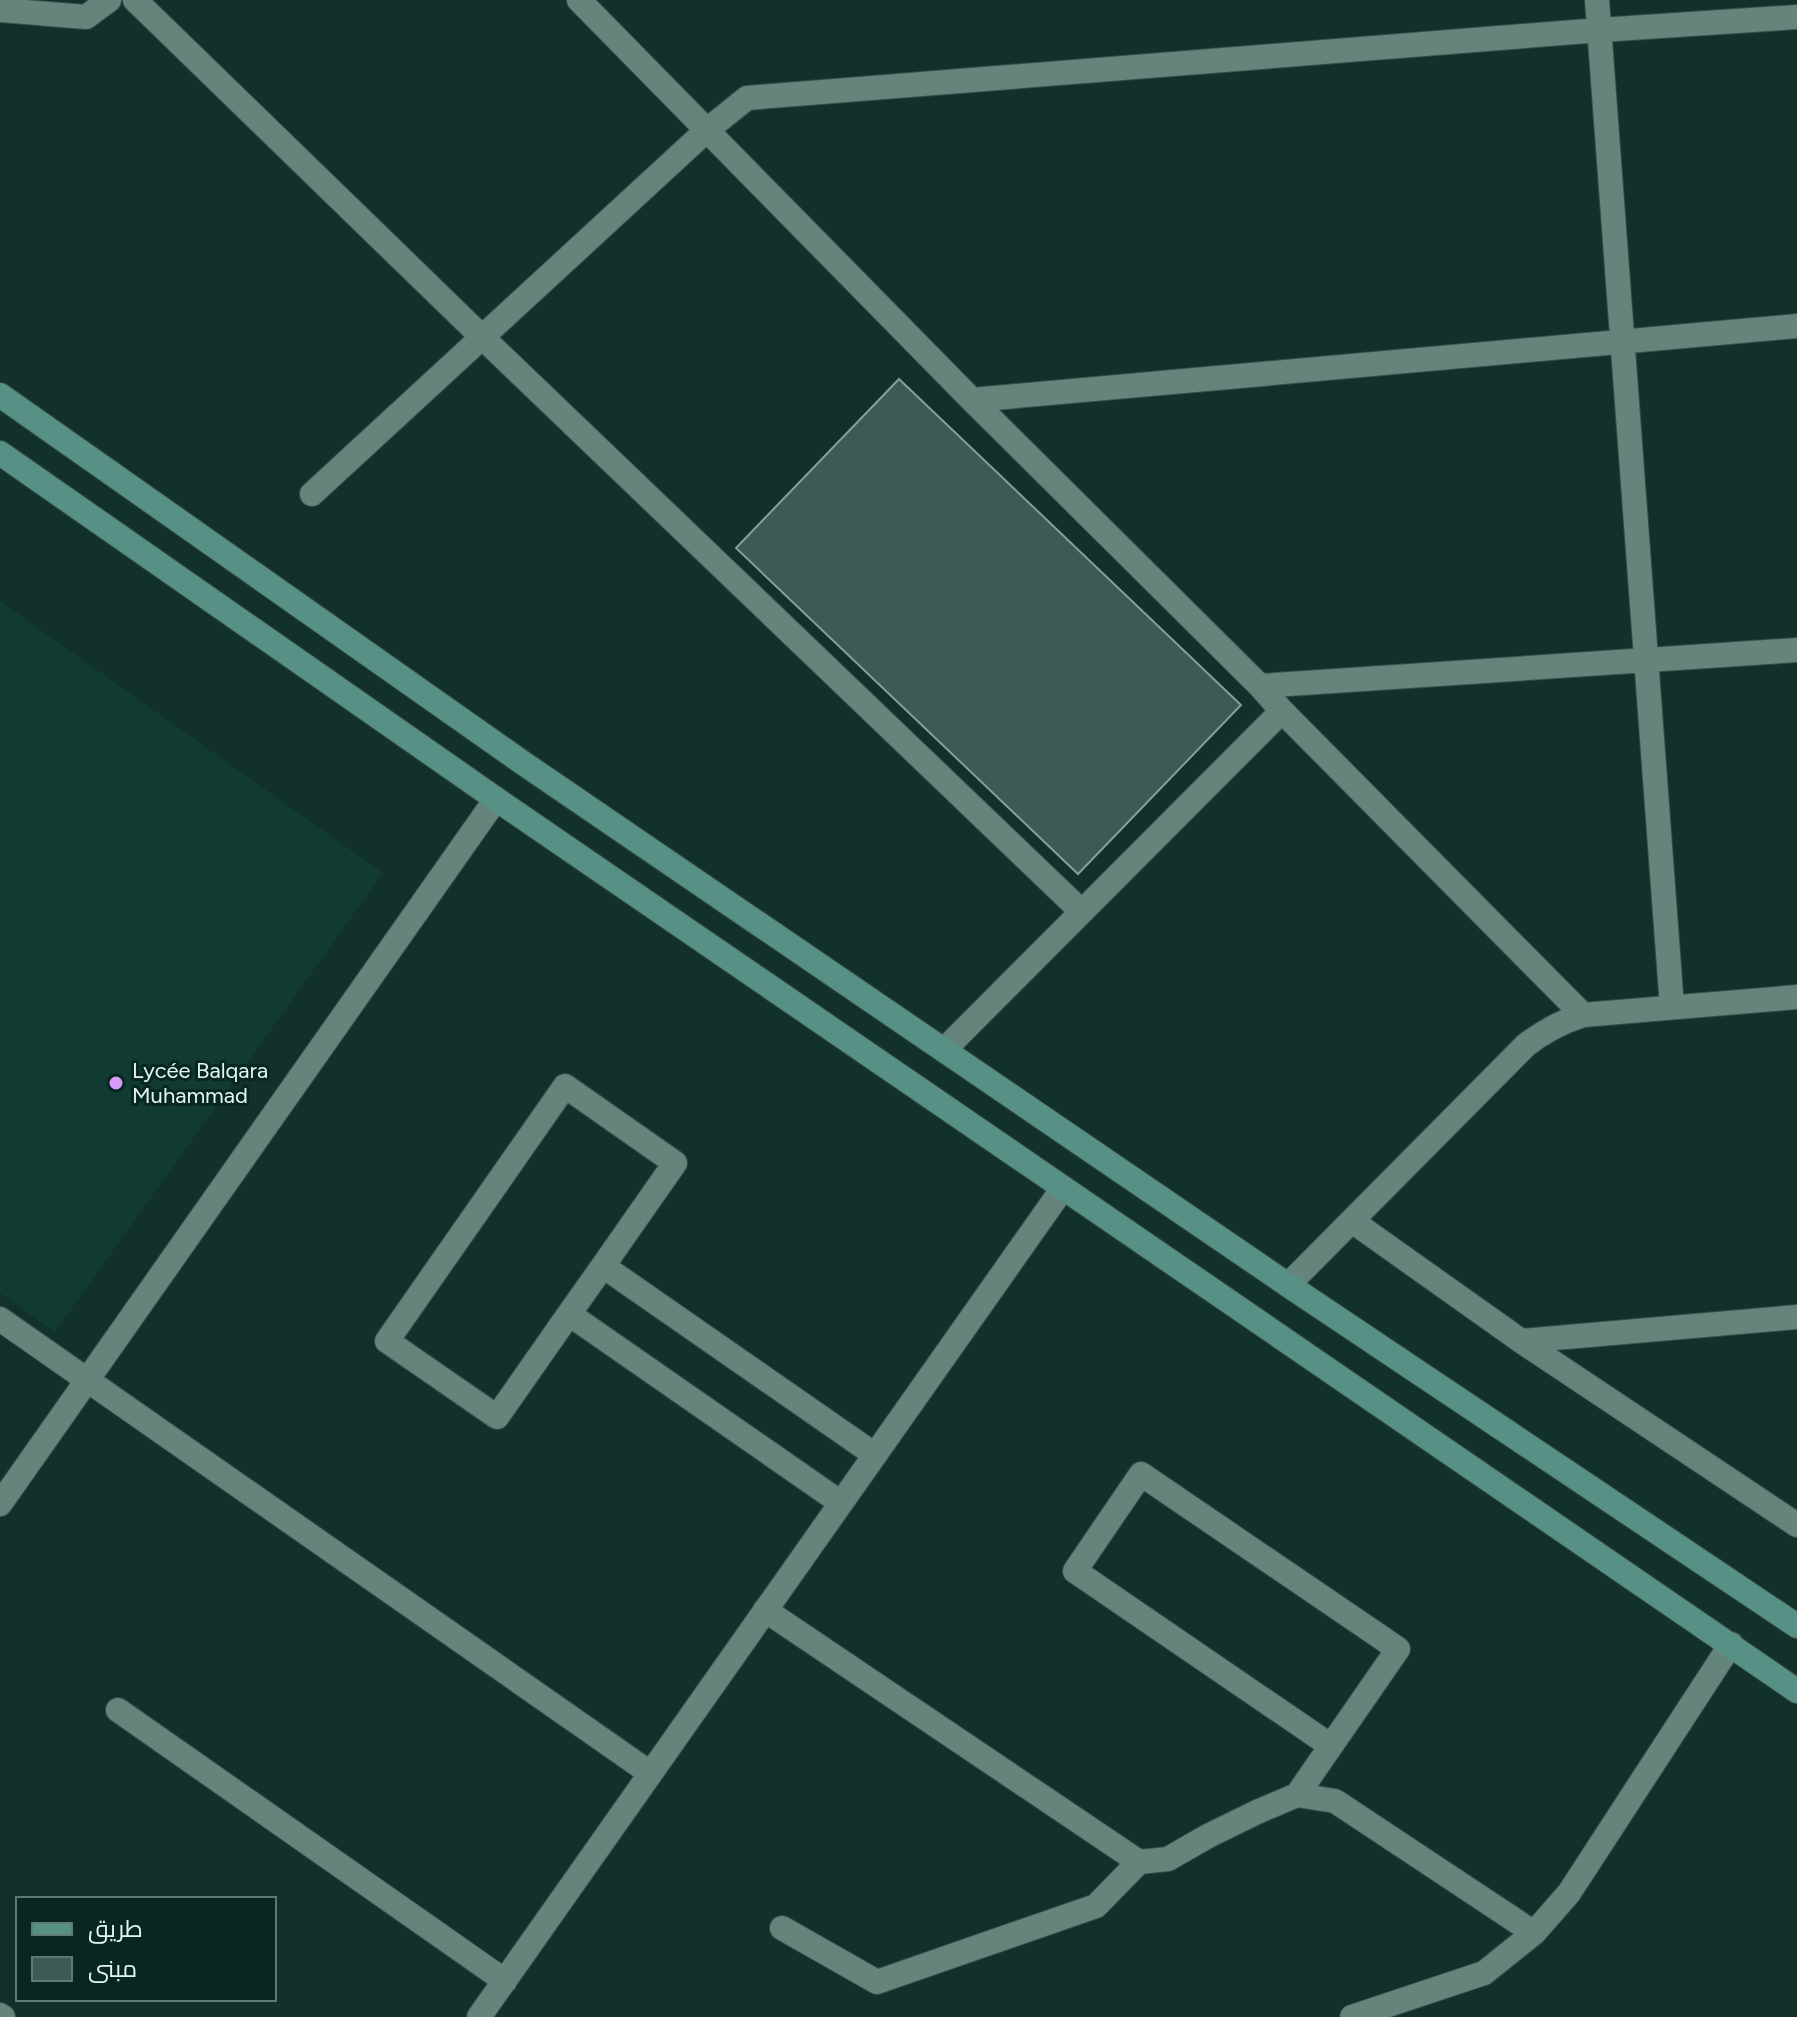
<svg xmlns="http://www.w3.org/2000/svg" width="1797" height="2017" font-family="Figtree,Cairo,sans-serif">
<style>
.built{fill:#103a32}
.building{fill:#3d5b55;stroke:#81a29a;stroke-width:2}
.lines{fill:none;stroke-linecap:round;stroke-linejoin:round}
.street-casing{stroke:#374e49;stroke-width:26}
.secondary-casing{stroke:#374e49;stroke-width:26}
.street{stroke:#64847c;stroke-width:24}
.secondary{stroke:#579185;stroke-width:24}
.poi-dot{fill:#d79bf9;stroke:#082722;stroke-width:3}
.labels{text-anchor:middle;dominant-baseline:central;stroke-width:6;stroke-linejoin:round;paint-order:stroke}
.poi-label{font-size:22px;fill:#e4f5f1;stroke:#082722;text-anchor:start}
</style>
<rect width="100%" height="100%" fill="#13312b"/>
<!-- built -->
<path class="built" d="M0,601L383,873L55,1332L0,1293Z"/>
<!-- building -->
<path class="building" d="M899,379L1241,705L1078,874L736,548Z"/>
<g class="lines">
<!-- street casing -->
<g class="street-casing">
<path id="street" d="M135,0L482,337L1081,911
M579,0L972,400L1260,686L1282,711L1583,1015
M1597,0L1672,1007
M0,10L86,17L109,0
M972,400L1797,326
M312,494L707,130L747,98L1600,30L1797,17
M1260,686L1797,650
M944,1050L1282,711
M1352,1221L1521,1341L1797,1525
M1288,1285L1526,1045C1544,1031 1561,1022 1583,1015L1797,997
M569,1314L603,1266
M0,1319L650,1773
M1521,1341L1797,1317
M841,1503L569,1314L497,1417L387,1341L565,1086L675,1163L603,1266L875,1455
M0,1504L496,799
M765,1610L1139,1862L1168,1859L1208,1836L1257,1812L1297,1795L1335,1801L1534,1933
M118,1710L505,1981
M1297,1795L1398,1649L1141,1474L1075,1571L1331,1746
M782,1928L877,1982L1096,1906L1139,1862
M0,2015L3,2017
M479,2017L1063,1188
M1352,2017L1484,1973L1534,1933L1569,1893L1731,1644"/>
</g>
<!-- secondary casing -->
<g class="secondary-casing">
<path id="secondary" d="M0,395L523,763L1288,1285L1797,1626
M0,453L496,799L1797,1691"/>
</g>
<!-- street -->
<use href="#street" class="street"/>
<!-- secondary -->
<use href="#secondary" class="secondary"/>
</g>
<!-- markers -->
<circle class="poi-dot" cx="116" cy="1083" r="8"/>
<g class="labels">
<!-- poi labels -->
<g class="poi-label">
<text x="132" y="1070">Lycée Balqara<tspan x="132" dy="25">Muhammad</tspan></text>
</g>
</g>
<!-- legend -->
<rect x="16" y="1897" width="260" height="104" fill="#082722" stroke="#607975" stroke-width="2"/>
<rect x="32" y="1923" width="40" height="12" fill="#579185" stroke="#607975" stroke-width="2"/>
<text x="88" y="1937" font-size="24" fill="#e4f5f1">طريق</text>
<rect x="32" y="1957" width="40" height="24" fill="#3d5b55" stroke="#607975" stroke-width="2"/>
<text x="88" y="1977" font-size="24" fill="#e4f5f1">مبنى</text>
</svg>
